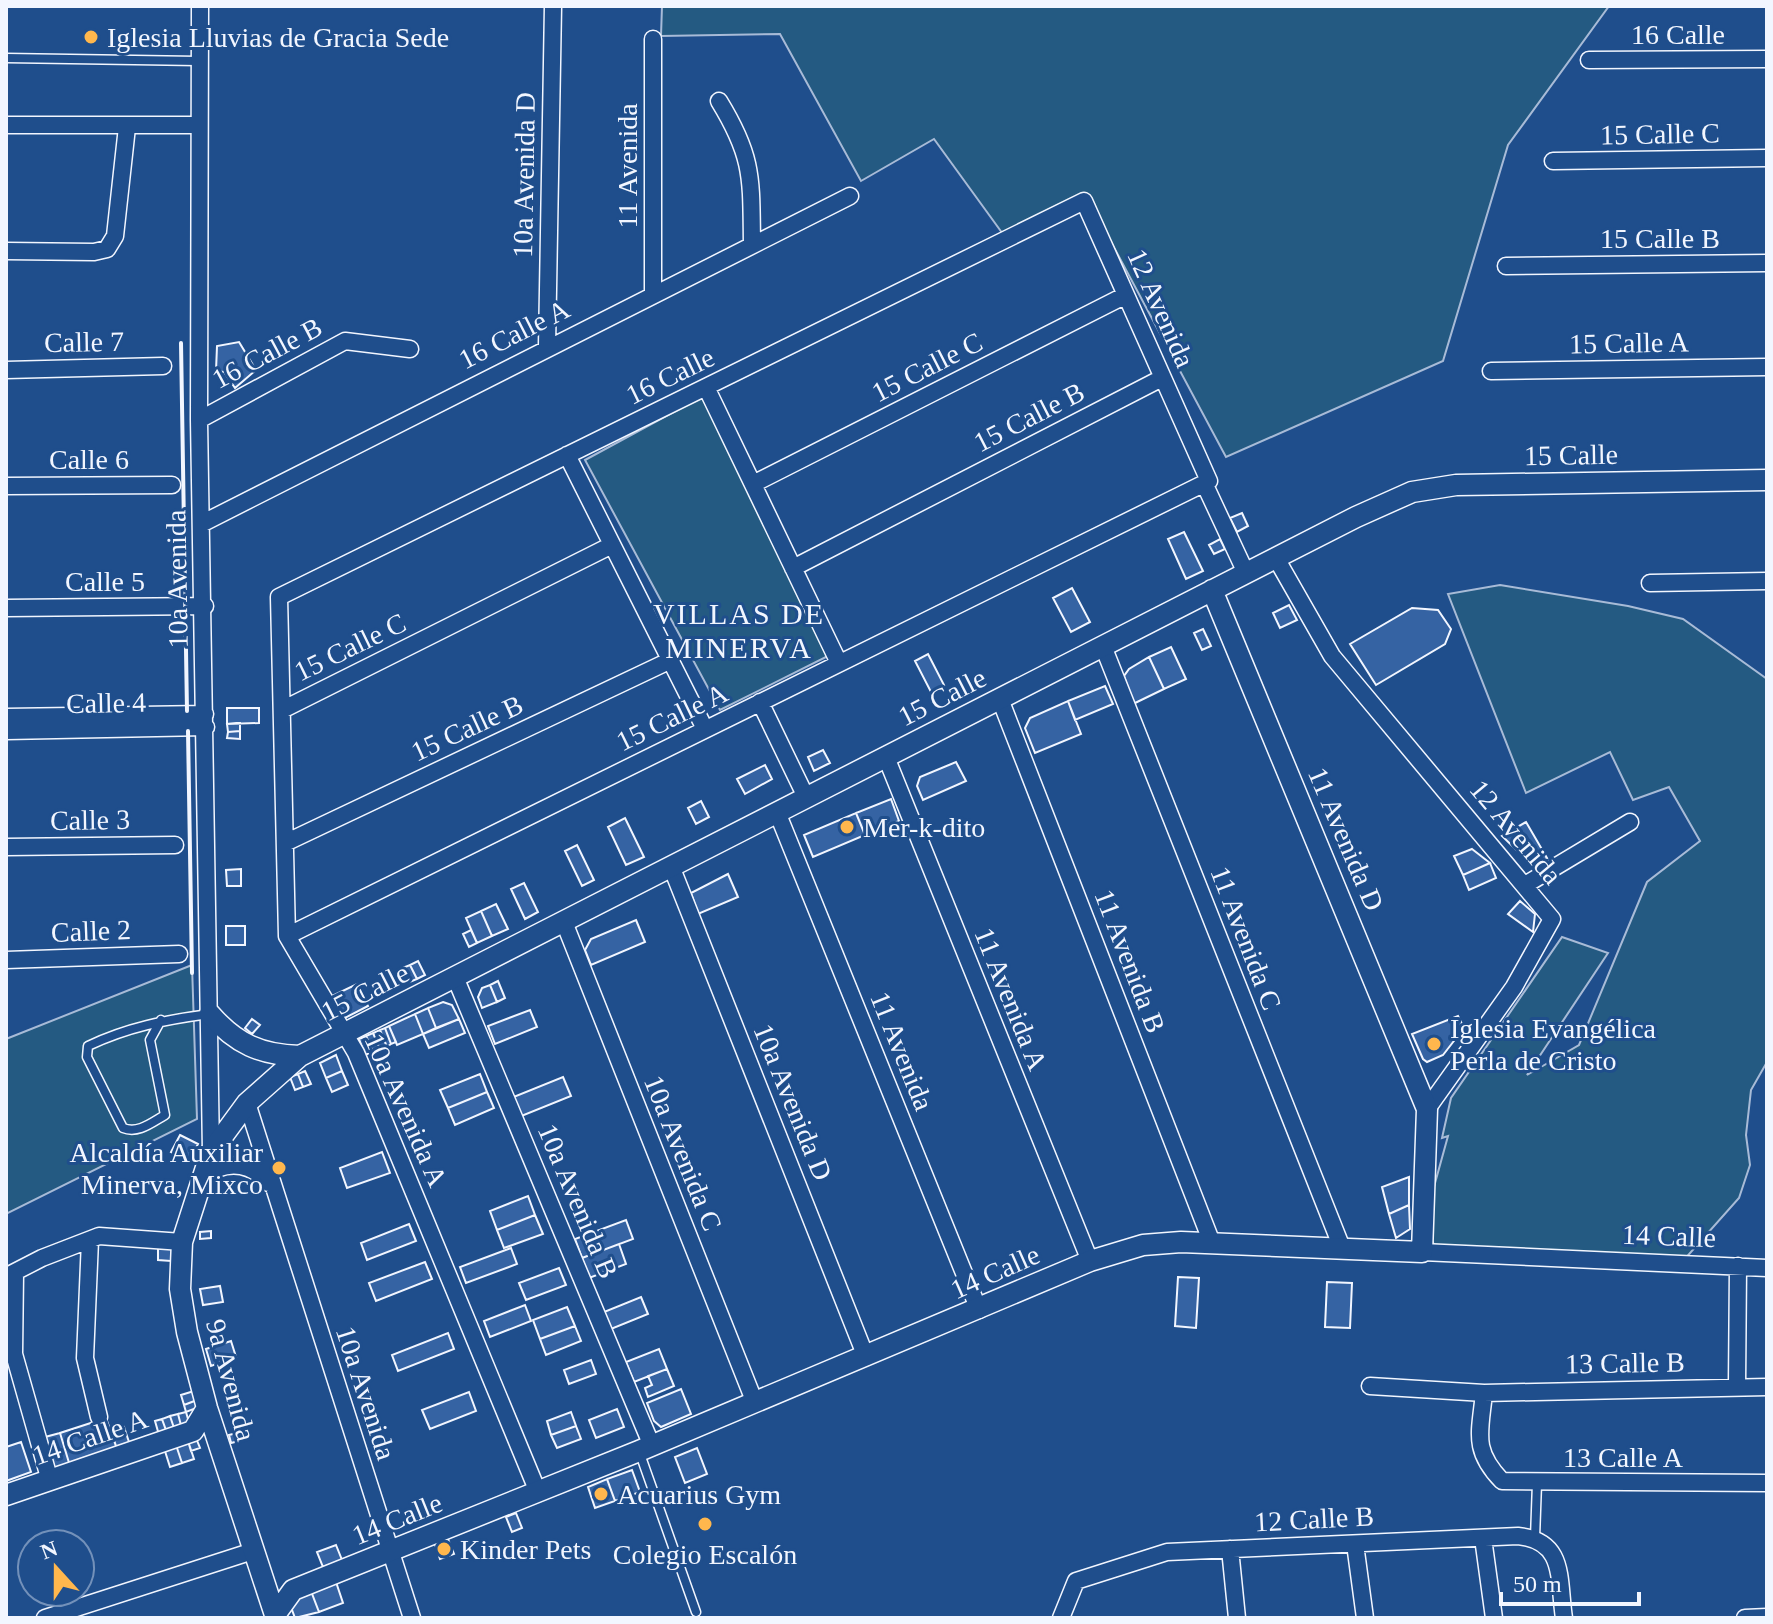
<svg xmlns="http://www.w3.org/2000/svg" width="1773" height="1624" font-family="Georgia,serif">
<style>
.green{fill:#245a82;stroke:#a8bbd7;stroke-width:2}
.building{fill:#3563a3;stroke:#f2f6ff;stroke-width:2}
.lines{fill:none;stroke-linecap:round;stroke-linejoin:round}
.service-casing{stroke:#f2f6ff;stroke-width:11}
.minor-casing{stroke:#f2f6ff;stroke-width:19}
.tertiary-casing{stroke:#f2f6ff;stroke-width:23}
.service{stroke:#1f4e8c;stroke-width:8}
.minor{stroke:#1f4e8c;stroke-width:16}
.tertiary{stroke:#1f4e8c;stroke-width:20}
.wall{stroke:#f2f6ff;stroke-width:4}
.poi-dot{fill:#ffb74d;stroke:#1f4e8c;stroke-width:3}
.labels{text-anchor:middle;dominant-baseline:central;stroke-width:6;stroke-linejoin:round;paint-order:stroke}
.street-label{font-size:28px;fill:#f2f6ff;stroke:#1f4e8c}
.poi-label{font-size:28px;fill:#f2f6ff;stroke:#1f4e8c;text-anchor:start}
.neighbourhood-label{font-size:30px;letter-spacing:2px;fill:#f2f6ff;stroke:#1f4e8c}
</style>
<rect width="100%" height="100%" fill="#1f4e8c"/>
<!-- green -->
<path class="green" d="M662,6H1609L1508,145L1443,361L1226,457L1086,195L1008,241L934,139L861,181L780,34L661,36Z
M703,396L832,654L720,710L585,460Z
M1500,585L1628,606L1683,619L1767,679V1062L1751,1090L1746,1135L1750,1165L1739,1198L1683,1261L1435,1247L1424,1223L1448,1136L1442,1138L1451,1098L1562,937L1608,953L1527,1075L1579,1045L1647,882L1700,841L1669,787L1633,800L1610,752L1526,793L1448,594Z
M192,965L197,1119L6,1214V1039Z"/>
<!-- building -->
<path class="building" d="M239,342L256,370L235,388L224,372L216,371L217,346Z
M1242,513L1248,526L1237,532L1230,518Z
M1184,532L1203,571L1186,579L1168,539Z
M1220,539L1225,549L1214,554L1209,545Z
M1072,588L1090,622L1071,632L1053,598Z
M1289,605L1297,620L1280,628L1273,613Z
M1412,608L1438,610L1451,629L1445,644L1376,685L1350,644Z
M1203,629L1211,646L1202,650L1194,633Z
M1171,647L1186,679L1164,689L1149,657Z
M928,654L944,685L931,692L915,661Z
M1149,657L1164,689L1133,704L1124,676L1129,669Z
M1105,686L1113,704L1075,720L1068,701Z
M1068,701L1081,734L1035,753L1025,728L1030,718Z
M227,708H259V723L227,724Z
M240,723V731L228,732L227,724Z
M240,731V739L227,738L228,732Z
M823,750L830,763L814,771L808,757Z
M956,762L966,781L923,800L917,786L920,777Z
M765,765L772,779L745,794L737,779Z
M891,799L899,821L865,835L856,813Z
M701,801L709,817L696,824L688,808Z
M856,813L865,835L813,857L804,835Z
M625,818L644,857L626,865L608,827Z
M1526,822L1547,858L1532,865L1502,836Z
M577,845L594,880L582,886L565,851Z
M1472,849L1490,863L1463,875L1454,856Z
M1490,863L1496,878L1469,890L1463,875Z
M241,869V886H227L226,870Z
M728,874L738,897L698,914L691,893Z
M524,883L538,912L525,919L511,889Z
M1520,901L1535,914L1533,932L1508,914Z
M496,904L508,929L492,936L481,911Z
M481,911L492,936L477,943L466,918Z
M636,920L645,942L591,965L585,950L591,939Z
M226,926H245V945H226Z
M471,930L477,943L469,947L463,934Z
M418,961L425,975L417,979L410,965Z
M410,965L417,979L407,983L400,969Z
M498,981L505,998L497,1002L490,985Z
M357,984L368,1006L341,1020L330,997Z
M490,985L497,1002L482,1008L478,997L482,988Z
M443,1002L452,1005L459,1019L436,1028L428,1008Z
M428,1008L436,1028L423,1034L415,1014Z
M530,1010L537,1027L495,1044L488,1026Z
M415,1014L423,1034L397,1045L389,1026Z
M1458,1016L1464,1028L1443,1055L1427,1062L1423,1059L1412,1034Z
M252,1019L260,1025L252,1034L245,1028Z
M459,1019L465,1033L429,1048L423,1034Z
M389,1026L396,1042L391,1044L385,1028Z
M385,1028L391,1044L387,1047L380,1030Z
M380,1030L387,1047L380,1049L373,1033Z
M373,1033L380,1049L373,1052L366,1036Z
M366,1036L373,1052L365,1055L359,1039Z
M336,1055L342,1071L326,1078L320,1063Z
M305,1071L311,1084L303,1087L298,1074Z
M342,1071L348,1085L332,1092L326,1078Z
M298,1074L303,1087L295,1090L290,1077Z
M480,1074L487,1092L448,1108L440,1090Z
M563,1077L571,1096L519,1117L511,1098Z
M487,1092L494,1108L455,1125L448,1108Z
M180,1135L198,1144L189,1161L171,1152Z
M382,1152L390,1173L347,1188L340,1168Z
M1409,1177V1205L1389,1214L1382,1187Z
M528,1196L535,1215L497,1230L490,1211Z
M1409,1205L1410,1229L1396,1238L1389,1214Z
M535,1215L543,1234L504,1248L497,1230Z
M626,1220L633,1239L582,1258L575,1239Z
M409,1224L416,1241L367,1260L361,1243Z
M211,1231V1238L200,1239V1232Z
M619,1244L626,1264L589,1278L582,1258Z
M158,1247L172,1248L171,1261L158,1260Z
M511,1248L517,1264L466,1283L460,1267Z
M425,1262L432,1279L376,1301L369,1283Z
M559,1268L566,1285L526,1300L519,1283Z
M1178,1277L1199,1278L1196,1328L1175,1326Z
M1327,1282L1352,1283L1350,1328L1325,1327Z
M220,1286L223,1302L203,1305L200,1289Z
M641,1297L648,1314L611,1329L604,1312Z
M525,1305L531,1321L490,1337L484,1321Z
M567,1307L575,1326L540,1339L533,1320Z
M575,1326L581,1341L546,1355L540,1339Z
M448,1333L454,1349L398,1371L392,1355Z
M231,1341L236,1357L211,1366L206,1349Z
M659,1349L667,1369L634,1382L626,1362Z
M591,1360L596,1374L569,1384L564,1370Z
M667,1369L674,1386L648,1397L645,1388L652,1385L648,1376Z
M681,1389L691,1414L661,1427L654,1421L647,1403Z
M194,1391L197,1400L184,1405L181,1395Z
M469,1392L476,1411L430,1429L422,1410Z
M197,1400L199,1407L186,1412L184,1405Z
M617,1409L624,1427L596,1438L589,1420Z
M186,1412L190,1426L182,1429L178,1414Z
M571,1412L576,1426L551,1435L547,1421Z
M178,1414L182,1429L175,1431L170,1416Z
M170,1416L175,1431L167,1433L162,1419Z
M106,1418L117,1449L70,1466L60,1433Z
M162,1419L167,1433L159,1435L155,1421Z
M576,1426L581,1439L557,1448L551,1435Z
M124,1427L130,1445L117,1449L111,1431Z
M241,1432L243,1440L231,1443L229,1435Z
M60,1433L70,1466L55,1470L45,1437Z
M196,1438L200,1448L191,1451L188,1441Z
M188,1441L194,1459L182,1463L176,1445Z
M21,1442L31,1472L6,1481V1447Z
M176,1445L182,1463L170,1467L164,1448Z
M697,1448L707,1474L685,1483L675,1457Z
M632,1470L640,1492L615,1501L607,1479Z
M607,1479L615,1501L595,1508L588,1487Z
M516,1513L522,1528L512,1532L506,1517Z
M448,1539L454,1554L440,1559L435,1544Z
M336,1545L342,1560L323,1567L317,1552Z
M336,1582L343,1603L319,1612L311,1591Z
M311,1591L319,1612L295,1618L288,1599Z"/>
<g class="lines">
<!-- service casing -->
<g class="service-casing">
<path id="service" d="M6,58L198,61
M161,1020L150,1040L165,1115C151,1123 138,1134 123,1128L87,1057L88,1046C128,1027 165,1020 209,1014
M639,1451L696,1612
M1535,1538L1537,1483"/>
</g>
<!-- minor casing -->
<g class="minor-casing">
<path id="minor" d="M200,6L199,420L211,1152
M1589,60L1767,59
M719,101C754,158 751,179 752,244
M6,125H198
M1553,161L1767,158
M6,251L94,252L107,249L115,236L127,127
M1506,266L1767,263
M653,293V39
M547,346L553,6
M6,370L163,366
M1491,371L1767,367
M706,387L839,663
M199,420L345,341L410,349
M567,455L705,729
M1204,483L1246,573
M753,484L1124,296
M6,486L172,485
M203,523L850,196
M1276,558L1332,656L1552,919L1514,987L1427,1109
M793,568L1162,378
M1650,583L1767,581
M6,608L205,606
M1103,646L1342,1248
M1000,699L1212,1243
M760,702L806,797
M282,710L612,545
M6,717L205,714
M6,731L206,727
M886,757L1090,1261
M777,812L979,1310
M285,843L671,660
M6,847L175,845
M671,866L866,1357
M1525,885L1630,822
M564,922L755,1403
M287,936L1209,481L1084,201L279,597L287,936L356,1053L538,1492
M6,960L179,954
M455,977L652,1446
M247,1103L412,1618
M202,1177C226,1160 249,1161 269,1183
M90,1240L85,1358L99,1417
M1422,1252L1767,1268
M15,1273L14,1354L50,1481
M7,1276L42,1258L99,1236L182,1242
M1370,1386L1484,1393L1767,1387
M1737,1386L1738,1266
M1484,1393C1480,1433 1472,1450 1502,1481L1767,1483
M1483,1538L1494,1618
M1355,1544L1365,1618
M1230,1549L1237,1618
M45,1618L253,1551
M1061,1618L1076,1581L1167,1552L1518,1536C1566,1541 1558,1579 1564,1618
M1745,1618L1767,1617"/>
</g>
<!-- tertiary casing -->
<g class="tertiary-casing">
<path id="tertiary" d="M210,1014C236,1044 261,1055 300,1056
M6,1495L193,1431L207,1408
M275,1615L293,1590L639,1451L1090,1261L1143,1245L1181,1242L1422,1252L1427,1109L1212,590
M276,1618L207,1408L187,1332L180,1289L182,1242L211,1152L247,1103L300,1056L1356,517L1412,492L1456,485L1767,480"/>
</g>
<!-- service -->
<use href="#service" class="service"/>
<!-- minor -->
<use href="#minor" class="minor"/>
<!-- tertiary -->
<use href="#tertiary" class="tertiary"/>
<!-- wall -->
<path class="wall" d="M181,343L187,711
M188,731L192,973"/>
</g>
<!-- markers -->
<g class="poi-dot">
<circle cx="91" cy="37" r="8"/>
<circle cx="847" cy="827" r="8"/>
<circle cx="1434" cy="1044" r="8"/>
<circle cx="279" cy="1168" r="8"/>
<circle cx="601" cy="1494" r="8"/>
<circle cx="705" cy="1524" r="8"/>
<circle cx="444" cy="1549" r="8"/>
</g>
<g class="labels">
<!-- street labels -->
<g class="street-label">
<text x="1678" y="34">16 Calle</text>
<text transform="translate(1660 134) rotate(-1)">15 Calle C</text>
<text transform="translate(627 166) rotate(-90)">11 Avenida</text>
<text transform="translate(524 175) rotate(-89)">10a Avenida D</text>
<text x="1660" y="238">15 Calle B</text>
<text transform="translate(1161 308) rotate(66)">12 Avenida</text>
<text transform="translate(514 334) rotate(-27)">16 Calle A</text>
<text transform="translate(84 342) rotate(-1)">Calle 7</text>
<text transform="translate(1629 343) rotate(-1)">15 Calle A</text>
<text transform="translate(267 353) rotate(-28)">16 Calle B</text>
<text transform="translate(927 367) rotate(-27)">15 Calle C</text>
<text transform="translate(670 376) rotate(-26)">16 Calle</text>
<text transform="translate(1029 417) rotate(-27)">15 Calle B</text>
<text transform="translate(1571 455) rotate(-1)">15 Calle</text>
<text x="89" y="459">Calle 6</text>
<text transform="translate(177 579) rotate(-91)">10a Avenida</text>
<text x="105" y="581">Calle 5</text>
<text transform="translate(350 647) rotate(-26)">15 Calle C</text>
<text transform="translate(942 697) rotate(-27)">15 Calle</text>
<text transform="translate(106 703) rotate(-1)">Calle 4</text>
<text transform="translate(672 717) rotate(-26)">15 Calle A</text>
<text transform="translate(467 728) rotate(-25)">15 Calle B</text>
<text transform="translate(90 820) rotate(-1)">Calle 3</text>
<text transform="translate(1516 832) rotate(50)">12 Avenida</text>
<text transform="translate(1346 839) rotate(67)">11 Avenida D</text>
<text transform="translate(91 931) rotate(-2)">Calle 2</text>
<text transform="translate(1246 938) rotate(69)">11 Avenida C</text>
<text transform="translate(1130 961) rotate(69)">11 Avenida B</text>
<text transform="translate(365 992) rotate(-27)">15 Calle</text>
<text transform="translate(1011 999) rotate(68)">11 Avenida A</text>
<text transform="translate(902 1051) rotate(68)">11 Avenida</text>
<text transform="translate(793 1102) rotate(68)">10a Avenida D</text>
<text transform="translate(406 1110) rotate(66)">10a Avenida A</text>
<text transform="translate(683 1153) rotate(68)">10a Avenida C</text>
<text transform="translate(578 1201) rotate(67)">10a Avenida B</text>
<text transform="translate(1669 1236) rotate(2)">14 Calle</text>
<text transform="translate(995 1272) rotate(-24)">14 Calle</text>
<text transform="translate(1625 1363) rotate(-1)">13 Calle B</text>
<text transform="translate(231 1380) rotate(75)">9a Avenida</text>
<text transform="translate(366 1393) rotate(72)">10a Avenida</text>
<text transform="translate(90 1437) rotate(-19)">14 Calle A</text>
<text x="1623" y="1457">13 Calle A</text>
<text transform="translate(397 1519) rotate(-22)">14 Calle</text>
<text transform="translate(1314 1519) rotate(-3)">12 Calle B</text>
</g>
<!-- poi labels -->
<g class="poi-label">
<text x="107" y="37">Iglesia Lluvias de Gracia Sede</text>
<text x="863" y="827">Mer-k-dito</text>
<text x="1450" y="1028">Iglesia Evangélica<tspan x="1450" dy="32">Perla de Cristo</tspan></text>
<text x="263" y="1152" text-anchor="end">Alcaldía Auxiliar<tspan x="263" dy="32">Minerva, Mixco</tspan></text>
<text x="617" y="1494">Acuarius Gym</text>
<text x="460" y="1549">Kinder Pets</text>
<text x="705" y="1554" text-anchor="middle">Colegio Escalón</text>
</g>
<!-- neighbourhood labels -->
<g class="neighbourhood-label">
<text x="739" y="613">VILLAS DE<tspan x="739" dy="34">MINERVA</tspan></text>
</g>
</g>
<!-- border -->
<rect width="1773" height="1624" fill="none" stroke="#f2f6ff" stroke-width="16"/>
<!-- north arrow -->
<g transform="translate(56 1568) rotate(339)"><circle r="38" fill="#1f4e8c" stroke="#7391ba" stroke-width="2"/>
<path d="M0-6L14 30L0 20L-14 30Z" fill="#ffb74d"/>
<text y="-12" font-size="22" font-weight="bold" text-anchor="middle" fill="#f2f6ff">N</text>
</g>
<!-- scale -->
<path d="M1501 1592v12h138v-12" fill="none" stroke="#f2f6ff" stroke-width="4"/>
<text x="1513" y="1592" font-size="24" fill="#f2f6ff" stroke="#1f4e8c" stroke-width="6" paint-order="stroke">50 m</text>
</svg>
